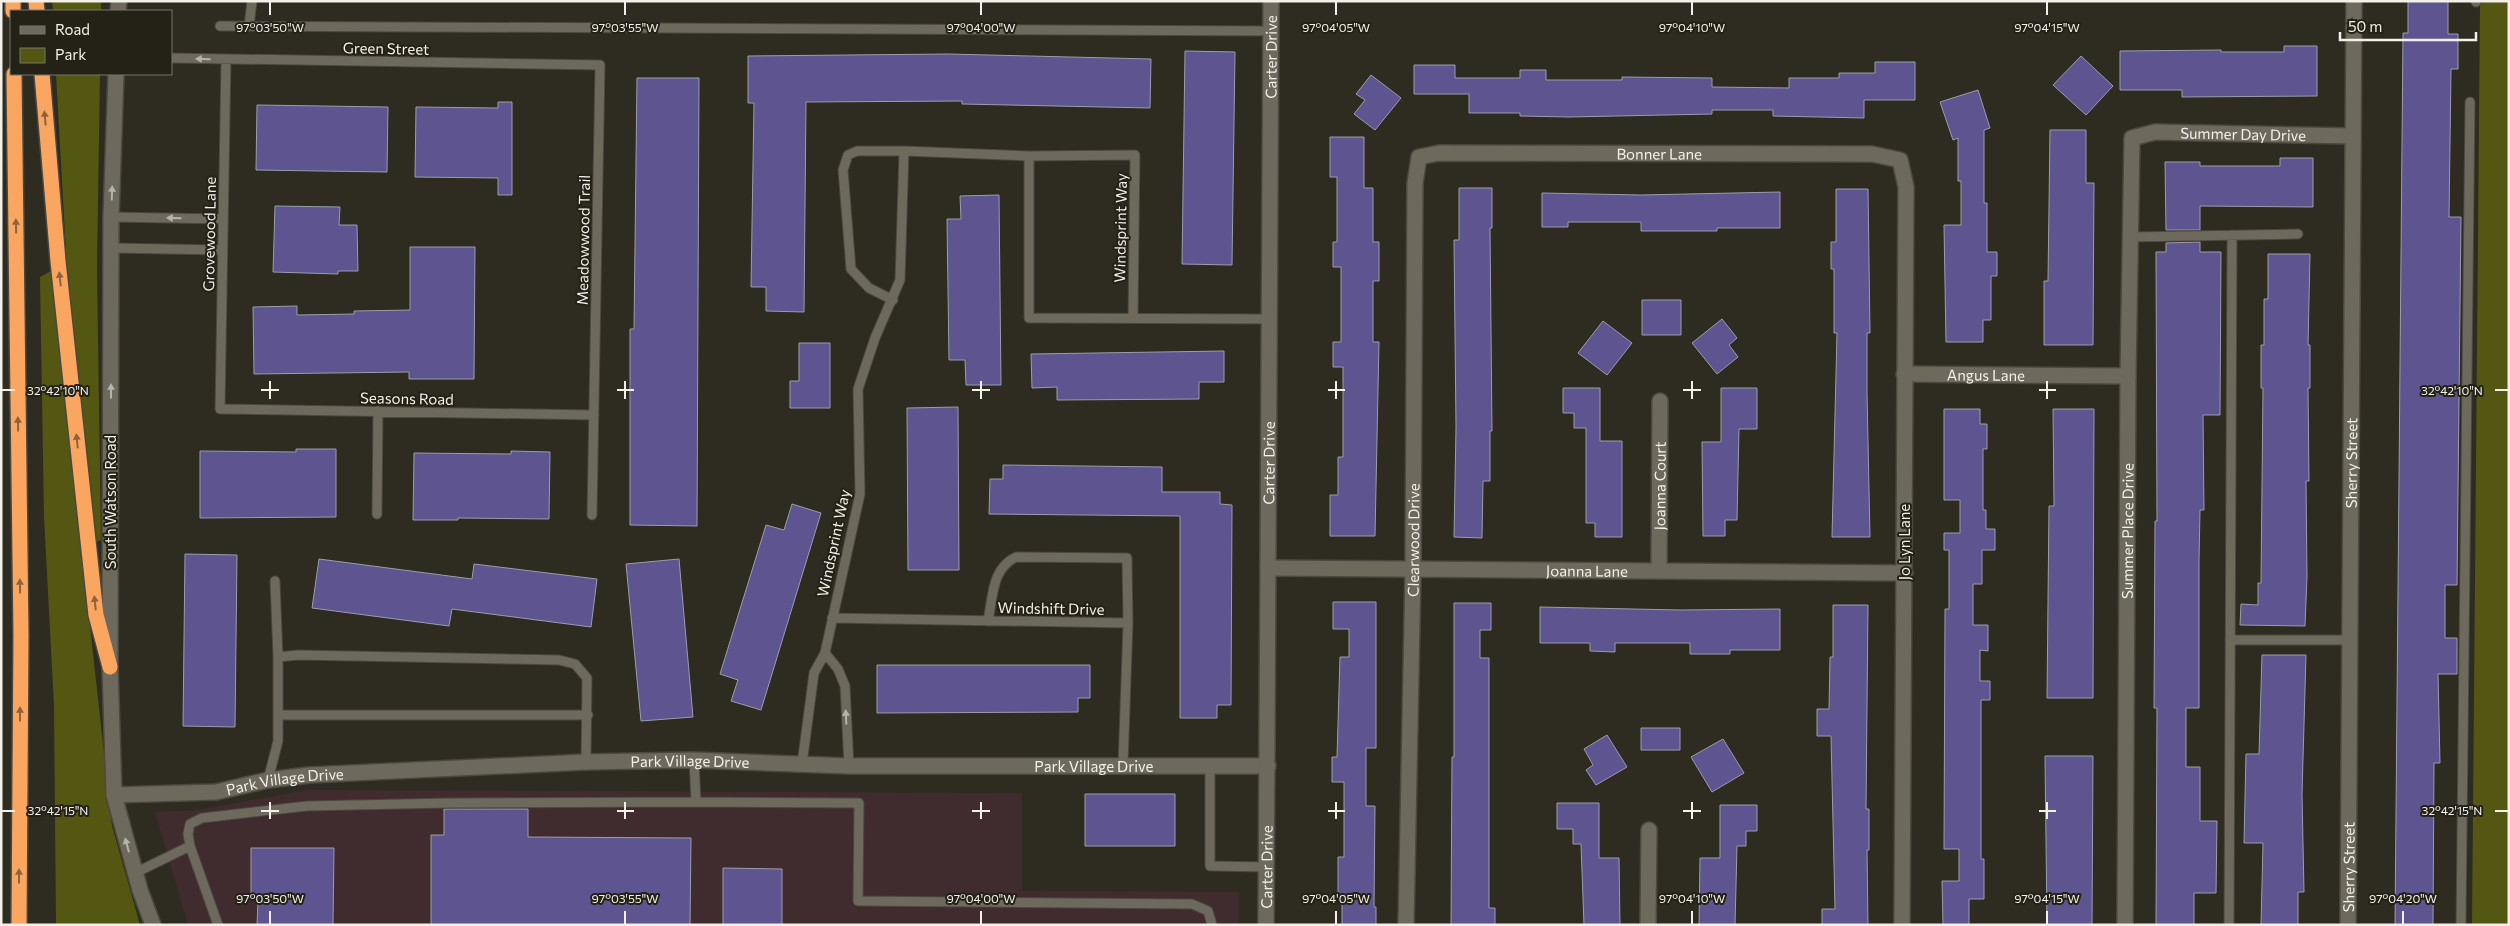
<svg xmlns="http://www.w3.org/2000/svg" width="2510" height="926" font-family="Commissioner,sans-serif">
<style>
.commercial{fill:#402c2f}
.green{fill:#535711}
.building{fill:#5d5490;stroke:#9d9caa}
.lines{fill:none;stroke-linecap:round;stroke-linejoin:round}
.lane-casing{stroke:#4b483f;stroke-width:11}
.street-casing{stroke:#4b483f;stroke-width:18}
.secondary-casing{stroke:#4b483f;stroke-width:18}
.highway-casing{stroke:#4b483f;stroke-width:18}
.lane{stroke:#6d695d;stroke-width:9}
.street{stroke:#6d695d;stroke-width:15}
.secondary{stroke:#6d695d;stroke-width:15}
.highway{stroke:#faa661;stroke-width:15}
.oneway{fill:#b6b3aa}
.oneway2{fill:#8f643c}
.ticks{fill:none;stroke:#f2f0e9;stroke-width:2}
.labels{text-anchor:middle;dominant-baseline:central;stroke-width:4;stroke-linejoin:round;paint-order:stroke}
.street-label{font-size:15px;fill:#f2f0e9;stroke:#242117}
.ticks-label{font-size:12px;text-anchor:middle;fill:#f2f0e9;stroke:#242117;stroke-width:4;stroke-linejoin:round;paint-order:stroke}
</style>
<rect width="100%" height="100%" fill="#2e2b20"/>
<!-- commercial -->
<path class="commercial" d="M307,790L1022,793V891L1239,892V925H188L155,812L198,810Z"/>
<!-- green -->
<path class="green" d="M52,1H101V11H53Z
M2480,1H2509V925H2472Z
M56,74H100L97,269L101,540L94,542L67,271Z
M51,271L112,826L140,925H56L54,706L44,517L40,277Z"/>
<!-- building -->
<path class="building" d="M2408,1H2448V34H2458V69H2451L2449,217H2461L2457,585H2445V638H2457V674H2438L2440,763H2434L2433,925H2395L2403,33H2408Z
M2284,46H2317V96L2182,97V90H2120V51L2221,50V52H2284Z
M1185,51L1235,52L1232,265L1182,264Z
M948,54L1151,59L1150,108L962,104V101L806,102L804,312L766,311V287H751L754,103H748V56Z
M2081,56L2113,86L2086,115L2053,85Z
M1875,62H1915V100H1864V118L1773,116V110H1712V114L1569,117L1520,116V113H1469V94H1414V65H1455V78H1520V70H1546V80H1622V77L1712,78V87L1789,88V78H1839V73H1875Z
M1371,75L1401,98L1375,130L1354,114L1365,100L1356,94Z
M637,78H699L697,526L630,525V329H634Z
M1978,90L1990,128L1984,130V203H1987V252H1997V276H1991V320H1983V342H1946L1944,225H1961V181H1958V138L1953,140L1940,102Z
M498,102H512V195H498V178L415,177L416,107L498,108Z
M257,105L388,107L387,172L256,170Z
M2050,130H2086V183H2094L2093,345H2044V281H2048Z
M1330,137H1364V188H1373V242H1379V281H1373V342H1379L1375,536H1330V495H1338V457H1343V367H1333V342H1341V267H1333V242H1337V177H1330Z
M2280,158H2313V207L2200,206V230H2166L2165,162H2200V166H2280Z
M1459,188H1492V228H1490L1492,431H1490V481H1483L1482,538L1454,537L1456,427L1454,240H1459Z
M1836,189H1868L1870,333H1867V392L1870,537H1832L1837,333H1834V269H1831V242H1836Z
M1780,192V228H1717V231H1641V222H1568V227H1542V193L1641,195Z
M999,195L1001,385H966L965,360H949L947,219H961L960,196Z
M275,206L340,207L339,225H357L358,271H338V274L273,272Z
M2200,242V252H2221L2220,415H2203L2204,510H2200L2199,561V708H2186V767H2200V821H2217L2216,893H2194V925H2156L2157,708H2154L2155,521H2157L2156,252H2166V243Z
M410,247H475L474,379H409V372L254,374L253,307L297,306V315L354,314V311L410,310Z
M2268,254H2310L2308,345H2310V388H2308L2309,481H2306L2307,577L2305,626L2240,625L2241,604L2258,605V583H2261L2263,388H2261V345H2264V299H2268Z
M1642,300H1681V335H1642Z
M1722,319L1737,338L1729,345L1738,357L1717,374L1692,343Z
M1603,321L1632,343L1607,375L1578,353Z
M799,343H830V408H790V381H799Z
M1224,351V382H1199V399L1057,400V387L1032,388L1031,354Z
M1563,388H1600V441H1622V537H1595V523H1586V428H1574V413H1563Z
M1721,388H1757V429H1739L1737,520H1725V536H1703L1702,442H1721Z
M958,407L959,570H908L907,408Z
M1944,409H1980V424H1987V449H1983V510H1986V529H1995V550H1982V584H1973V625H1988V651L1980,650V681H1990V700H1981V859H1984V899H1969V925H1943L1942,881H1959V849H1944L1945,609H1949V550H1944V533H1960V500H1944Z
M2053,409H2094L2093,698H2047L2049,506H2054Z
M296,449H336V517L200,518V451L296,452Z
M511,451L550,452L549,519L458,518V520H413L414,453L511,454Z
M1003,465L1162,467V492H1220V504L1232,505L1231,705H1217V718H1180V516L989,514L990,479H1003Z
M792,504L821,513L761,710L731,701L738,680L720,674L766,525L784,530Z
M185,554L237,555L235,727L183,726Z
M319,559L472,579L474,564L597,579L591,627L452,609L449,626L312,608Z
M679,559L693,717L641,721L626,564Z
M1333,602H1376V748H1366V806H1375L1374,907H1376V925H1342V898H1338V857H1344V782H1332V757H1337L1340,657H1349V629H1333Z
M1454,603H1491V630H1480V658H1489V908H1495V925H1451L1452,757H1454Z
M1833,605H1868L1866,809H1869V850H1867L1868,925H1822V909H1835L1831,736H1817V709H1829L1830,657H1833Z
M1540,607L1680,610L1780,609V650H1730V654H1690V643H1615V652L1590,651V643H1540Z
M2262,655H2306L2302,794L2304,892H2298V925H2261L2263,843H2244L2246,754H2259Z
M877,665H1090V698H1078V712L877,713Z
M1641,728H1680V750H1641Z
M1607,735L1627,767L1596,785L1586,770L1593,765L1584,749Z
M1723,739L1744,773L1712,792L1691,757Z
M2045,756H2093L2092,925H2047Z
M1085,794H1175V846H1085Z
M1557,803H1599V858H1619L1620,925H1584L1581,844H1573V829H1557Z
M1720,805H1757V831H1746V846H1737L1735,925H1699L1700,858H1720Z
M444,809H528V837L691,838L690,925H431V835H444Z
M251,848H334L333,925H257L258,902L251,897Z
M723,868L782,869V925H723Z"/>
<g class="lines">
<!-- lane casing -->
<g class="lane-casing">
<path id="lane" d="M2476,1V2
M220,26L1271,31
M249,26L252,1
M171,58L600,65L592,515
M226,59L220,409L594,415
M1029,156L1135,155L1133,318
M111,217L223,219
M2131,237L2298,234
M111,248L222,250
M893,300L869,288L851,269L843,170L848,155L857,151H904
M377,514L378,411
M275,581L278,657
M832,618L1128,623
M988,621C993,596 992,568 1016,557L1127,558L1128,623L1123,765
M2230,640H2350
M825,653L838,669L845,686L849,766
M279,715H588
M802,764L814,673L825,653L860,494L858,389L875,338L900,280L904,151L1029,156V318L1270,319
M1210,766V866L1266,867
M268,780L278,741V657L298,655L559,660L575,664L587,678L586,762
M696,802L859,803L858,901L1192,904L1208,911L1212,925
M190,846L218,925
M135,873L190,846L188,834L190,824L202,818L307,806L449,803L696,802L694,760
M2229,925L2232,235
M2461,925L2470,102"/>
</g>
<!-- street casing -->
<g class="street-casing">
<g id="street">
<path id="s1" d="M1904,374L2128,376"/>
<path id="s2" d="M1268,568L1905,573"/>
<path id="s3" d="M1659,570L1660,401"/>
<path id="s4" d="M114,795L216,792L268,780L309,775L586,762L694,760L849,766H1268"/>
<path id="s5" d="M1406,925L1413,570L1415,183L1419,157L1439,153L1872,154L1900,160L1906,187L1902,925"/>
<path d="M1648,925L1649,830"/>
<path id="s6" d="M2125,925L2128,376L2132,138L2155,132L2353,136"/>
<path id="s7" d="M2348,925L2354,1"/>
</g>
</g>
<!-- secondary casing -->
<g class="secondary-casing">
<g id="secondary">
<path d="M118,11L119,1"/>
<path d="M116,74L111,217L110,667L114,795L140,890L153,925"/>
<path id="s8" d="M1266,925L1271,1"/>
</g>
</g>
<!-- highway casing -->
<g class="highway-casing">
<path id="highway" d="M13,1V11
M36,1L37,11
M14,74L21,635L19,925
M42,74L58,261L96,615L110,667"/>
</g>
<!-- lane -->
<use href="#lane" class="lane"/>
<!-- street -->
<use href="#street" class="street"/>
<!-- secondary -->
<use href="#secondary" class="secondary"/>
<!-- highway -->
<use href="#highway" class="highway"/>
</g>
<!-- one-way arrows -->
<defs><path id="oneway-solid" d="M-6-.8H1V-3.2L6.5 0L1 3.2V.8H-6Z" transform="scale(1.25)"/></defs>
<g class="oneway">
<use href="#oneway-solid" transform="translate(203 59) rotate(-179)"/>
<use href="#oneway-solid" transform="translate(112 193) rotate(-88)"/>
<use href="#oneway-solid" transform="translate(174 218) rotate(-179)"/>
<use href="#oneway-solid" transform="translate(111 391) rotate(-90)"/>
<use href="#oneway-solid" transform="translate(846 717) rotate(-93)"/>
<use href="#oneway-solid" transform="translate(127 845) rotate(-105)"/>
</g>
<g class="oneway2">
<use href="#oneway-solid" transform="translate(45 118) rotate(-95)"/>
<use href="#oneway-solid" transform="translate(16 226) rotate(-91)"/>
<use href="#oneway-solid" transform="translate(60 279) rotate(-96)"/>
<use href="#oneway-solid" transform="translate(18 424) rotate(-91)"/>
<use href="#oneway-solid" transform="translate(77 441) rotate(-96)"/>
<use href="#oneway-solid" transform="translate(20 586) rotate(-91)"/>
<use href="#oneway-solid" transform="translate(95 603) rotate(-96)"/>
<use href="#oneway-solid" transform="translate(20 714) rotate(-90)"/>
<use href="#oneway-solid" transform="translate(19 876) rotate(-90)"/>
</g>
<!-- ticks -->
<path class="ticks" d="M270,2V15M625,2V15M981,2V15M1336,2V15M1692,2V15M2047,2V15M270,381V399M625,381V399M981,381V399M1336,381V399M1692,381V399M2047,381V399M2,390H15M261,390H279M617,390H634M972,390H990M1328,390H1345M1683,390H1701M2039,390H2056M2495,390H2508M270,802V819M625,802V819M981,802V819M1336,802V819M1692,802V819M2047,802V819M2,811H15M261,811H279M617,811H634M972,811H990M1328,811H1345M1683,811H1701M2039,811H2056M2495,811H2508M270,911V924M625,911V924M981,911V924M1336,911V924M1692,911V924M2047,911V924M2403,911V924"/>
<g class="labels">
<!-- street labels -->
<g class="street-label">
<text transform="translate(386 48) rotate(1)">Green Street</text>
<text stroke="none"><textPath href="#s8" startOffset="868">Carter Drive</textPath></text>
<text stroke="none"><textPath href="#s6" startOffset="899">Summer Day Drive</textPath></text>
<text stroke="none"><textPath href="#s5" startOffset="1009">Bonner Lane</textPath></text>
<text transform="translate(1120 228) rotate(-89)">Windsprint Way</text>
<text transform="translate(209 234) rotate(-89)">Grovewood Lane</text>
<text transform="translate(583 240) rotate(-89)">Meadowwood Trail</text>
<text stroke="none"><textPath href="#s1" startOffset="82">Angus Lane</textPath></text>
<text transform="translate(407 398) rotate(1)">Seasons Road</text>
<text stroke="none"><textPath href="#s8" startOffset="462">Carter Drive</textPath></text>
<text stroke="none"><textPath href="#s7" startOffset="462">Sherry Street</textPath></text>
<text stroke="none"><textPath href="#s3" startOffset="84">Joanna Court</textPath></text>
<text transform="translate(110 502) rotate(-90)">South Watson Road</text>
<text stroke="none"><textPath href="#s6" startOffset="394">Summer Place Drive</textPath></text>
<text stroke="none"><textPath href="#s5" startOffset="385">Clearwood Drive</textPath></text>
<text transform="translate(1904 542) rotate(-90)">Jo Lyn Lane</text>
<text transform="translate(833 543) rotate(-78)">Windsprint Way</text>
<text stroke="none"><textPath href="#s2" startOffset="319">Joanna Lane</textPath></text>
<text transform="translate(1051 608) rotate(1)">Windshift Drive</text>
<text stroke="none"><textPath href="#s4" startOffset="578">Park Village Drive</textPath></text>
<text stroke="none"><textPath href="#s4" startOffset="982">Park Village Drive</textPath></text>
<text stroke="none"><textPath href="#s4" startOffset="172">Park Village Drive</textPath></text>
<text stroke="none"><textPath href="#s8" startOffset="58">Carter Drive</textPath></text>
<text stroke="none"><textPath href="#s7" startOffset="58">Sherry Street</textPath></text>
</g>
</g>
<g class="ticks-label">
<text x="270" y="32">97°03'50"W</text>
<text x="625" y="32">97°03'55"W</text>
<text x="981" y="32">97°04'00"W</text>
<text x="1336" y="32">97°04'05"W</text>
<text x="1692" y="32">97°04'10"W</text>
<text x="2047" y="32">97°04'15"W</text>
<text x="2452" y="395">32°42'10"N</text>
<text x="58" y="395">32°42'10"N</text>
<text x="2452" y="815">32°42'15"N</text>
<text x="58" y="815">32°42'15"N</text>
<text x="270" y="903">97°03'50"W</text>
<text x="625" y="903">97°03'55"W</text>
<text x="981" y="903">97°04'00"W</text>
<text x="1336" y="903">97°04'05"W</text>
<text x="1692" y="903">97°04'10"W</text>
<text x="2047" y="903">97°04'15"W</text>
<text x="2403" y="903">97°04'20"W</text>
</g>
<!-- border -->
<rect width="2510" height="926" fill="none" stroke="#f2f0e9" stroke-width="5"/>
<!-- legend -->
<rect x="10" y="10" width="162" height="65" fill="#242117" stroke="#76746b"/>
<rect x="20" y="26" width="25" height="8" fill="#6d695d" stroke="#76746b"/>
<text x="55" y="35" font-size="15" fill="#f2f0e9">Road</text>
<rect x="20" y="48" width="25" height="15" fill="#535711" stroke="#76746b"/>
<text x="55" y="60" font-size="15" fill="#f2f0e9">Park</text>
<!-- scale -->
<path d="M2340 32v8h136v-8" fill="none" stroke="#f2f0e9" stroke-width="2.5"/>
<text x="2348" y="32" font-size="15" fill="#f2f0e9" stroke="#242117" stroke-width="4" paint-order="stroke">50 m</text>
</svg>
